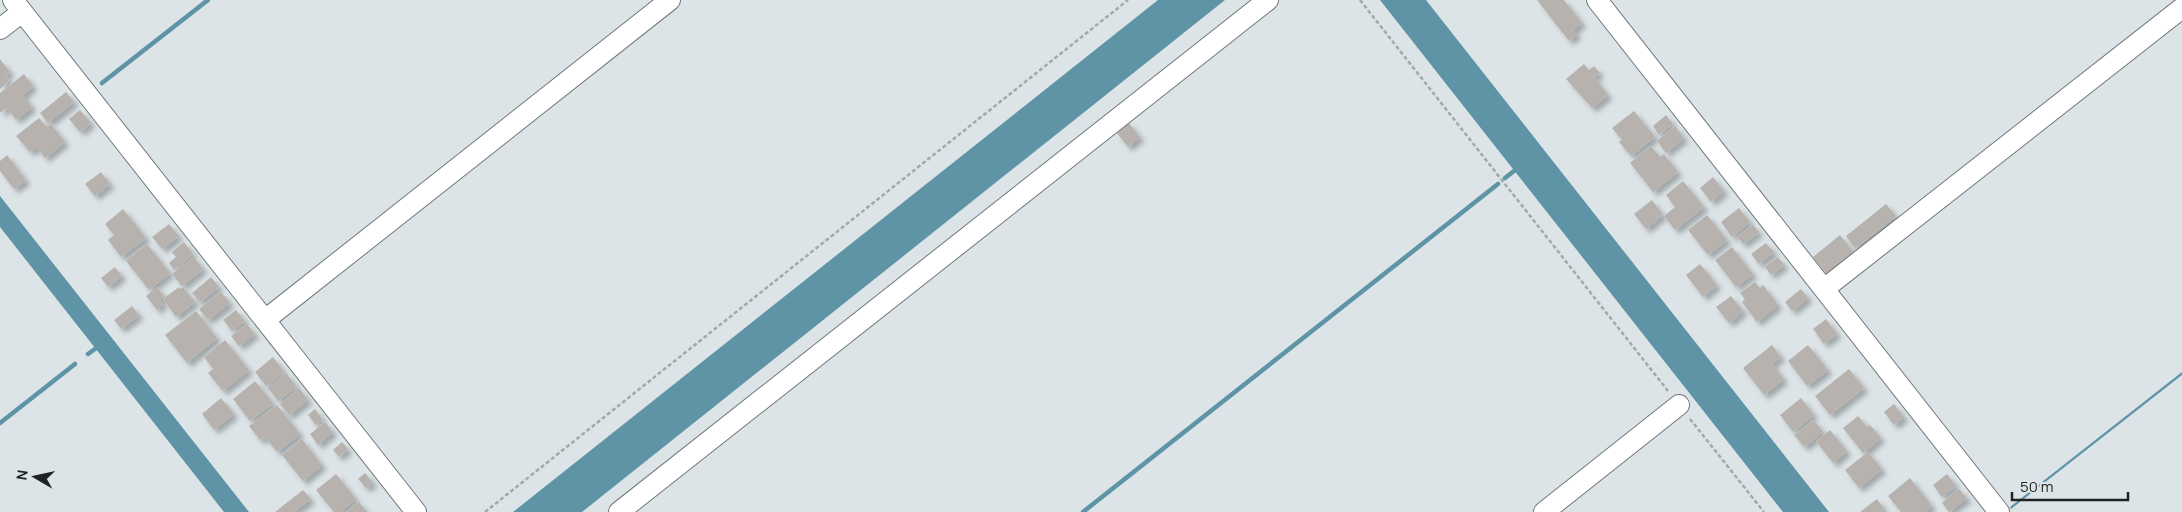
<svg xmlns="http://www.w3.org/2000/svg" width="2182" height="512" font-family="Manrope,sans-serif">
<style>
.water{fill:#5e94a6}
.lines{fill:none;stroke-linecap:round;stroke-linejoin:round}
.stream{stroke:#5e94a6;stroke-width:4.5}
.building{fill:#b8b2ae;filter:url(#shadow)}
.minor-casing{stroke:#72797b;stroke-width:22}
.path{stroke:#a2a8ab;stroke-width:2.5;stroke-dasharray:4 2.5;stroke-linecap:butt}
.minor{stroke:#fff;stroke-width:20}
</style>
<defs>
<filter id="shadow"><feDropShadow dx="4.5" dy="4.5" stdDeviation="2.5" flood-color="#0004"/></filter>
</defs>
<rect width="100%" height="100%" fill="#dce4e7"/>
<!-- water -->
<path class="water" d="M1158,0H1225L582,512H513Z
M1380,0H1426L1829,512H1783Z
M0,196L249,512H224L0,227Z
M2182,372V375L2011,509L2010,507Z"/>
<g class="lines">
<!-- stream -->
<path class="stream" d="M102,83L208,0
M1505,178L1514,171
M88,354L99,346
M0,423L75,364
M1083,512L1498,184"/>
</g>
<!-- building -->
<path class="building" d="M1537,0H1564L1582,23L1573,30L1577,34L1569,41Z
M0,59L10,72L5,76L9,81L0,89Z
M1584,64L1589,70L1594,66L1600,73L1594,77L1608,95L1592,108L1566,79Z
M24,74L33,86L23,95L32,107L16,120L7,108L0,113V93Z
M66,92L74,102L48,123L40,113Z
M80,110L91,123L80,132L69,119Z
M1634,111L1655,137L1631,156L1619,142L1622,140L1612,128Z
M1666,115L1673,124L1659,135L1653,126Z
M39,118L47,127L51,124L65,142L45,158L37,147L30,152L16,136Z
M1129,123L1140,137L1128,147L1117,133Z
M1675,126L1684,138L1666,153L1657,141Z
M1651,146L1660,157L1664,154L1678,172L1653,192L1630,163Z
M7,155L26,180L14,189L0,171V161Z
M101,172L110,184L95,196L85,184Z
M1713,177L1724,191L1711,202L1700,188Z
M1683,181L1704,207L1675,230L1664,216L1675,207L1666,195Z
M1652,200L1663,215L1646,229L1634,214Z
M1886,204L1896,216L1855,248L1846,236Z
M1739,208L1750,222L1732,237L1721,222Z
M123,209L146,238L121,257L108,240L114,235L105,224Z
M1707,215L1727,240L1708,255L1688,230Z
M169,224L179,236L162,249L152,237Z
M1753,225L1759,232L1743,244L1737,237Z
M1840,235L1854,253L1827,274L1813,257Z
M184,242L193,254L174,270L169,263L176,257L172,252Z
M1766,243L1774,252L1759,264L1751,254Z
M147,244L170,273L149,290L126,261Z
M1732,247L1753,274L1736,287L1715,260Z
M194,257L203,269L182,286L172,274Z
M1778,257L1784,265L1771,275L1765,267Z
M1700,264L1717,285L1703,297L1686,275Z
M115,267L122,276L108,287L101,278Z
M211,277L219,287L200,302L192,293Z
M1755,282L1760,288L1763,285L1778,305L1757,322L1742,302L1745,299L1740,293Z
M157,287L164,296L160,300L163,304L157,310L146,296Z
M179,287L180,289L183,287L195,302L176,317L163,299Z
M1801,289L1808,298L1792,311L1785,302Z
M221,292L230,303L208,320L199,309Z
M1731,296L1743,311L1729,323L1716,307Z
M132,306L139,315L121,329L114,320Z
M236,310L245,321L232,331L223,320Z
M196,311L217,338L187,363L165,335Z
M1826,319L1837,334L1824,344L1813,329Z
M247,324L255,334L239,346L231,336Z
M225,340L249,370L223,391L208,373L213,369L204,357Z
M1772,345L1781,357L1772,364L1784,379L1764,395L1743,368Z
M1808,345L1828,370L1807,386L1788,361Z
M273,357L284,372L266,386L255,372Z
M1849,369L1864,388L1830,415L1815,396Z
M286,373L297,387L278,401L268,388Z
M255,381L273,403L250,421L233,399Z
M299,388L308,400L289,415L280,404Z
M221,398L234,414L214,430L202,414Z
M1801,398L1814,415L1793,432L1780,415Z
M1894,404L1904,417L1894,425L1884,412Z
M277,405L300,434L277,452L265,437L260,440L249,426Z
M315,409L323,420L316,425L308,415Z
M1858,416L1867,427L1870,425L1881,438L1863,453L1843,428Z
M1814,420L1823,432L1804,447L1794,435Z
M325,422L333,432L318,445L310,434Z
M1830,430L1847,451L1833,463L1816,441Z
M302,439L322,465L303,481L282,455Z
M342,442L348,449L339,457L333,450Z
M1868,452L1882,469L1859,488L1845,470Z
M365,473L373,483L366,488L358,479Z
M336,474L356,499L340,512H334L316,490Z
M1947,474L1956,486L1942,497L1933,485Z
M1910,478L1932,506L1925,512H1901L1888,496Z
M1959,489L1967,498L1949,512L1942,503Z
M303,490L311,499L294,512H275Z
M1877,499L1884,509L1880,512H1860Z
M359,502L367,512H346Z"/>
<g class="lines">
<!-- minor casing -->
<g class="minor-casing">
<path id="minor" d="M13,0L416,512
M1597,0L1999,512
M0,29L22,12
M1824,289L2182,8
M265,320L670,0
M619,512L1268,0
M1544,512L1679,405"/>
</g>
<!-- path -->
<path class="path" d="M1360,0L1668,391
M1690,419L1764,512
M485,512L1128,0"/>
<!-- minor -->
<use href="#minor" class="minor"/>
</g>
<!-- north arrow -->
<g transform="translate(35 477) rotate(279)" stroke="#dce4e7" stroke-width="4" paint-order="stroke">
<path d="M0-4L9 19L0 12L-9 19Z" fill="#202324"/>
<text y="-8" font-size="14" font-weight="bold" text-anchor="middle" fill="#202324">N</text>
</g>
<!-- scale -->
<path d="M2012 492v8h116v-8" fill="none" stroke="#202324" stroke-width="2.5"/>
<text x="2020" y="492" font-size="15" fill="#202324" stroke="#dce4e7" stroke-width="4" paint-order="stroke">50 m</text>
</svg>
